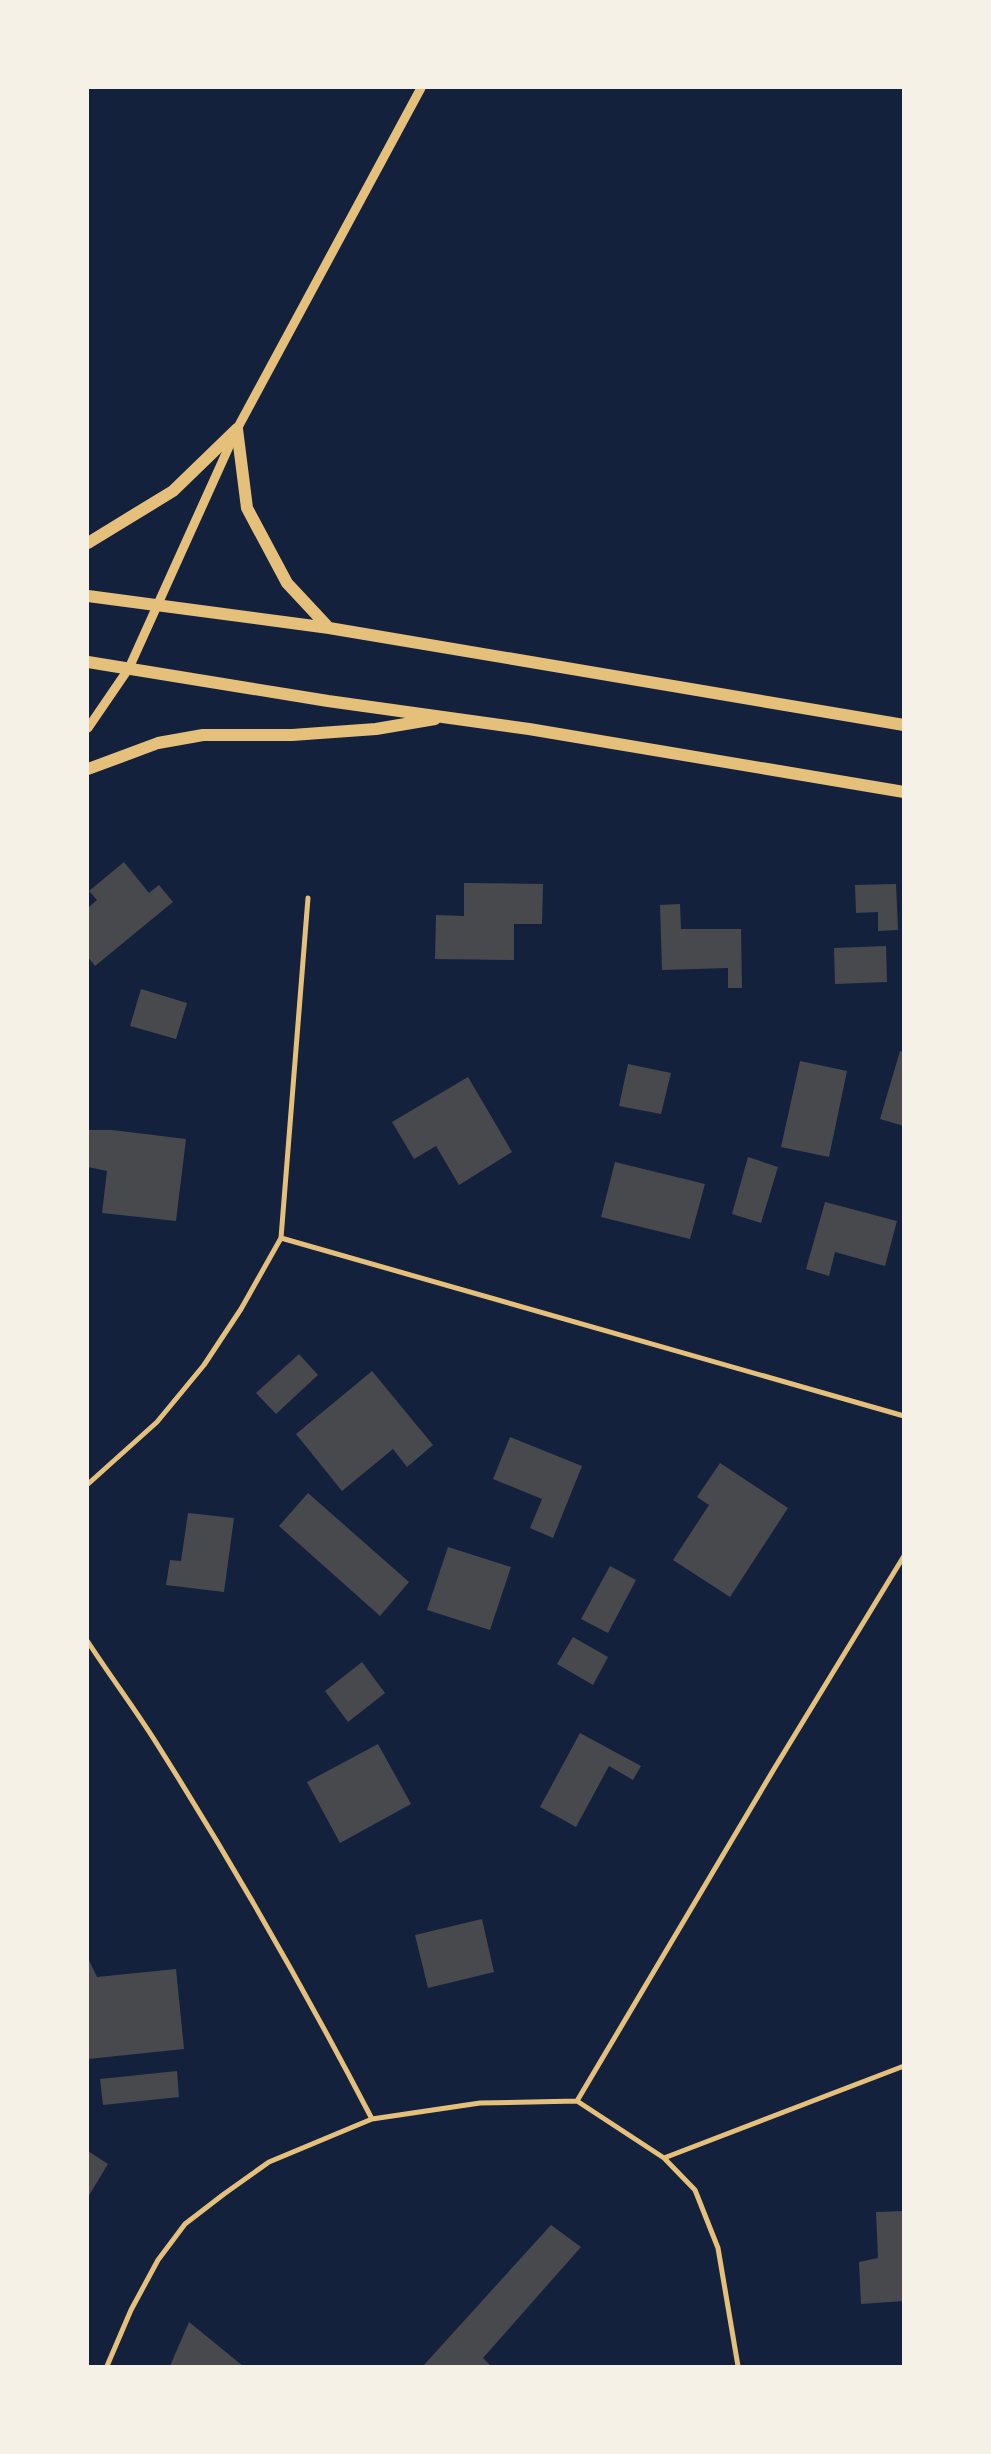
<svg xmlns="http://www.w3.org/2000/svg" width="991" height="2454" font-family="Montserrat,sans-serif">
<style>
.building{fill:#48494c}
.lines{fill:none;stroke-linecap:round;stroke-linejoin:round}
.minor{stroke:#e5c07b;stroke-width:5}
.tertiary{stroke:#e5c07b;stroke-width:9}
.primary{stroke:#e5c07b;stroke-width:12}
</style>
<rect width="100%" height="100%" fill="#14213d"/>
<!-- building -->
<path class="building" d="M124,862L149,893L159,885L173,902L95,966L88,957V908L97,900L89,891Z
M464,883L543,884L542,924H514V960L435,959L436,915L464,916Z
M896,884L898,930L878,931V912L856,913L855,885Z
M680,904L681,929H741L742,988H728V968L662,970L660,905Z
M886,946L887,982L835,984L834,948Z
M141,989L187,1003L176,1039L130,1026Z
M900,1051L904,1052V1126L880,1119Z
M800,1061L847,1071L829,1157L781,1147Z
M628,1064L671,1073L661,1114L619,1106Z
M468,1077L512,1152L459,1185L436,1146L414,1159L392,1122Z
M88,1130H112L186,1139L176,1221L102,1213L107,1171L88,1167Z
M748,1157L778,1167L761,1223L732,1214Z
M615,1162L705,1184L690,1239L601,1217Z
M825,1202L897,1221L885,1266L835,1252L829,1276L806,1269Z
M299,1354L318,1375L276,1414L256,1393Z
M372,1371L433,1445L407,1467L393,1449L342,1491L296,1434Z
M510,1437L582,1466L553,1538L530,1528L542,1499L493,1479Z
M720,1463L788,1508L730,1597L673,1560L709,1505L697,1497Z
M308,1493L409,1582L380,1616L279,1526Z
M188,1513L234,1518L224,1592L166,1585L170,1560L181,1561Z
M448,1547L511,1567L490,1630L427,1610Z
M610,1566L636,1580L608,1633L581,1619Z
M573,1637L608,1657L593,1685L557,1664Z
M362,1662L385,1693L348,1722L325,1691Z
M580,1733L641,1766L633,1780L609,1766L576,1827L540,1807Z
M378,1744L411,1804L340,1843L307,1782Z
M482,1919L494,1972L428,1988L415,1935Z
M88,1958L97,1977L176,1969L184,2049L88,2059Z
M177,2071L179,2097L103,2105L100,2079Z
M88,2151L108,2164L88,2197Z
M904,2211V2301L861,2304L859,2262L878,2258L876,2212Z
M551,2225L581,2247L483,2358L491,2366H423Z
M189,2322L243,2366H170Z"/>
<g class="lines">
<!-- minor -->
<path class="minor" d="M281,1238L904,1416
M88,1484L157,1422L204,1365L241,1309L281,1238L308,898
M88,1642C112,1679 139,1714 162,1752C237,1871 307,1994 372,2119
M577,2101L774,1769L904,1556
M664,2158L904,2066
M107,2366L131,2310L158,2260L185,2224L224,2194L269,2162L372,2119L480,2103L577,2101L664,2158L695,2190L718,2248L738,2366"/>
<!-- tertiary -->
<path class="tertiary" d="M88,728L129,668L237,429L421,88"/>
<!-- primary -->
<path class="primary" d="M237,429L247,508L287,583L329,628
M88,543L173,491L237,429
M88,596L329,628L904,725
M88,662L328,701L529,729L904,792
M88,769L158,743L203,735H292L376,729L435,719"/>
</g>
<!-- border -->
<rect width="991" height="2454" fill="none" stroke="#f6f1e7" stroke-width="178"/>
</svg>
